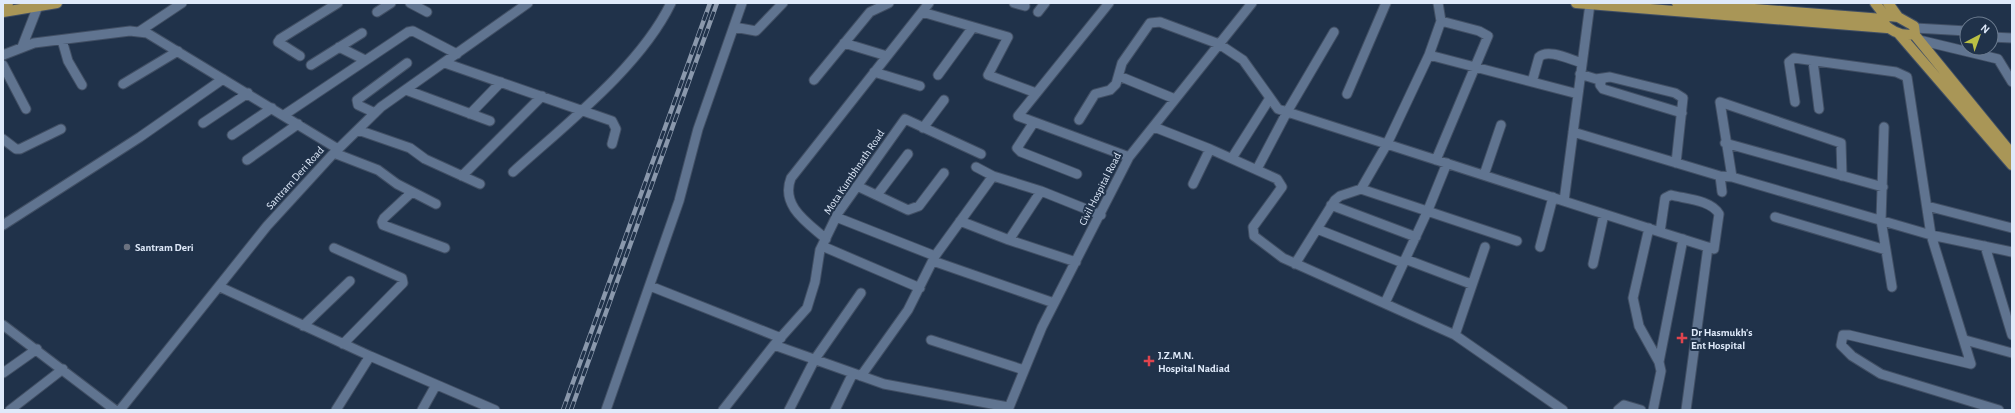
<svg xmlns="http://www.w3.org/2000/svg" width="2015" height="413" font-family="'Alegreya Sans',sans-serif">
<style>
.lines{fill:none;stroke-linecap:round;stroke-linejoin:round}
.minor-casing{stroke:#414f64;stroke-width:11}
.major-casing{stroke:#414f64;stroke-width:12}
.minor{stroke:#607490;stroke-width:9}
.major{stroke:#a99657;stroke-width:10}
.rail-casing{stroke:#8a98ac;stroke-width:4.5}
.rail{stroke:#20324a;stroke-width:3;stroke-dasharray:9;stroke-linecap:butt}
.worship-dot{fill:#6b7280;stroke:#20324a;stroke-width:1.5}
.health-dot{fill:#e0444e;stroke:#20324a;stroke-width:1.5}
.labels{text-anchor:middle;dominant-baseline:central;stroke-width:4;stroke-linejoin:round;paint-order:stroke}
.street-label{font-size:11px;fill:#dfeafa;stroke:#20324a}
.poi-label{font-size:11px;font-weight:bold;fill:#dfeafa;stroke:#20324a;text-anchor:start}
</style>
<rect width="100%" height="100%" fill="#20324a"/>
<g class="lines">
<!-- minor casing -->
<g class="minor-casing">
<path id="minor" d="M410,3L427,12
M1014,3L1025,6
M1109,3L1018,116L1129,157
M377,12L391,3
M922,12L1008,37L988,75L1036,93
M1038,12L1045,3
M734,27L756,31L783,3
M1915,28L1967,31
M140,31L182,3
M1991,37L2012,38
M62,40L68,61L82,85
M1919,40L1998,59L2012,82
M844,43L887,56
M22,47L38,6
M339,47L365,60
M3,55L34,43L130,31L147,33L338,149
M1429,55L1441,21L1438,3
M300,56L278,42L280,39L338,3
M1813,61L1819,109
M445,63L612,121L616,129L612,144
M3,65L26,109
M311,65L362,33
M874,72L920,86
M1580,74L1596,79L1610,77L1675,93L1683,98L1676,163
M938,75L973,27
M1119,76L1175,99
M1602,79L1600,85L1603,89L1682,113
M814,80L870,12L889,3
M1532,82L1539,57C1548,48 1571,60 1582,63
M123,84L178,51
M406,90L490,121
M1347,94L1386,3
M1795,102L1789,62L1794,58L1896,72L1907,77L1931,235L1971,364L1849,335H1843L1841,345L1852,356L1881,374L1999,410
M375,113L358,105L357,100L407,63
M470,114L501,82
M284,115L408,32L413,31L457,54
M1079,120L1095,94L1110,90L1116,84L1122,63L1150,23L1160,22L1219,44L1243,60L1278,109L1660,232
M1034,122L1017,148L1021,152L1077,174
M203,123L248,93
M1154,127L1210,149L1277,179L1282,187L1253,227L1254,236L1283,258L1455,335L1563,410
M1884,127L1881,220L1892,287
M923,128L944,100
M358,130L410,148L425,159L480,184
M1573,132L1720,176
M232,135L272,108
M3,139L16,149H20L61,129
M1725,143L1883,187
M334,153L378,170L397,184L436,204
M1232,158L1270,98
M247,160L298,124
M1436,160L1488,36L1479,31L1441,21
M976,167L993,176L1041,191L1101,215
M1257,169L1287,112L1334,32
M513,172C566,124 640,67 671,3
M1484,175L1501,125
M462,176L542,96
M1732,177L1931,235L2012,252
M1193,184L1210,149
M857,186L908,210L919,206L944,173
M1361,189L1517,241
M412,192L384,218L382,222L383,225L445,248
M1722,192L1720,176L1732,177L1720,102L1841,143L1842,176
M877,195L908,154
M1671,195C1686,199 1711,200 1719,214L1714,249L1660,232L1665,198Z
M1564,201L1590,4
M1331,205L1416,237
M1927,206L2012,228
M836,217L935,256
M1775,217L1886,250
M960,221L1009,240L1076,262
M3,225L140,137L223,79
M1649,228L1633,298L1639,326L1659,362L1661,371L1653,410
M1317,229L1403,263
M826,239C808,223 780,206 791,178L929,3
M1009,240L1041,191
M822,246L920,288
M1985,246L2012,335
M1540,247L1553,197
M334,248L402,278L403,283L343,344
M1405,259L1471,284
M933,261L1054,303
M1295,264L1335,200L1340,196L1361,189L1387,144L1429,55L1578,94
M1593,264L1604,214
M650,286L781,338
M220,287L370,356L495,410
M1385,303L1428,210L1447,163
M3,325L115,410
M303,326L350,281
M1455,335L1485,247
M931,340L1024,370
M1965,340L2012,353
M774,345L884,384L1008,407
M1659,362L1683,239
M3,373L37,349
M861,376L908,310L935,256L993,176
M10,410L63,369
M120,410L267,226L332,155L381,107L528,3
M336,410L370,356
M422,410L436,385
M606,410L679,201L698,129L742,3
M723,410L774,345L807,308L815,282L820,250L838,213L905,119L981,154
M789,410L815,359L861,293
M835,410L853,373
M1008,410L1042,327L1129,157L1252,3
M1618,410L1624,405L1641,410
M1686,410L1708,247"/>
</g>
<!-- major casing -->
<g class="major-casing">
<path id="major" d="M1576,3L1887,28
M1677,3L1883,19
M1875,3L1886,17
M1888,3L1898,17
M3,4L8,3
M3,12L57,3
M1890,16L1898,17L1914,26L1915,34C1902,37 1892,32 1883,23L1884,18Z
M1899,34L2012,165
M1914,34L2012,154"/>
</g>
<!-- minor -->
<use href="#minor" class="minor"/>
<!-- major -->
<use href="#major" class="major"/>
<!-- rail casing -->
<g class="rail-casing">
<path id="rail" d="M563,410L710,3
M571,410L717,3"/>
</g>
<!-- rail -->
<use href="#rail" class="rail"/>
</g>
<!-- markers -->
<circle class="worship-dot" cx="127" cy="247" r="4"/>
<g class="health-dot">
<path d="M1680 332h4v4h4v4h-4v4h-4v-4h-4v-4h4z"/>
<path d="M1147 355h4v4h4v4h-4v4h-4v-4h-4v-4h4z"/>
</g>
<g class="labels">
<!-- street labels -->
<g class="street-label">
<text transform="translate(854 172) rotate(-56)">Mota Kumbhnath Road</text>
<text transform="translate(295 178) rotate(-48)">Santram Deri Road</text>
<text transform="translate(1100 189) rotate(-63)">Civil Hospital Road</text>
</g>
<!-- poi labels -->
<g class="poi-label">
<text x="135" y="247">Santram Deri</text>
<text x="1691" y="332">Dr Hasmukh's<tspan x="1691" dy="13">Ent Hospital</tspan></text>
<text x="1158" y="355">J.Z.M.N.<tspan x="1158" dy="13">Hospital Nadiad</tspan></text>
</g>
</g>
<!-- border -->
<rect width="2015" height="413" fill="none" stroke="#dfeafa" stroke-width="8"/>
<!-- north arrow -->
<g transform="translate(1979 36) rotate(41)"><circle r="19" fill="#20324a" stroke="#6c7c90"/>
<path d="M0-3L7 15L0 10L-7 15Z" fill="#bbc044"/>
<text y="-6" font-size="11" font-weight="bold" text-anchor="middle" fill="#dfeafa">N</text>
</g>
</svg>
